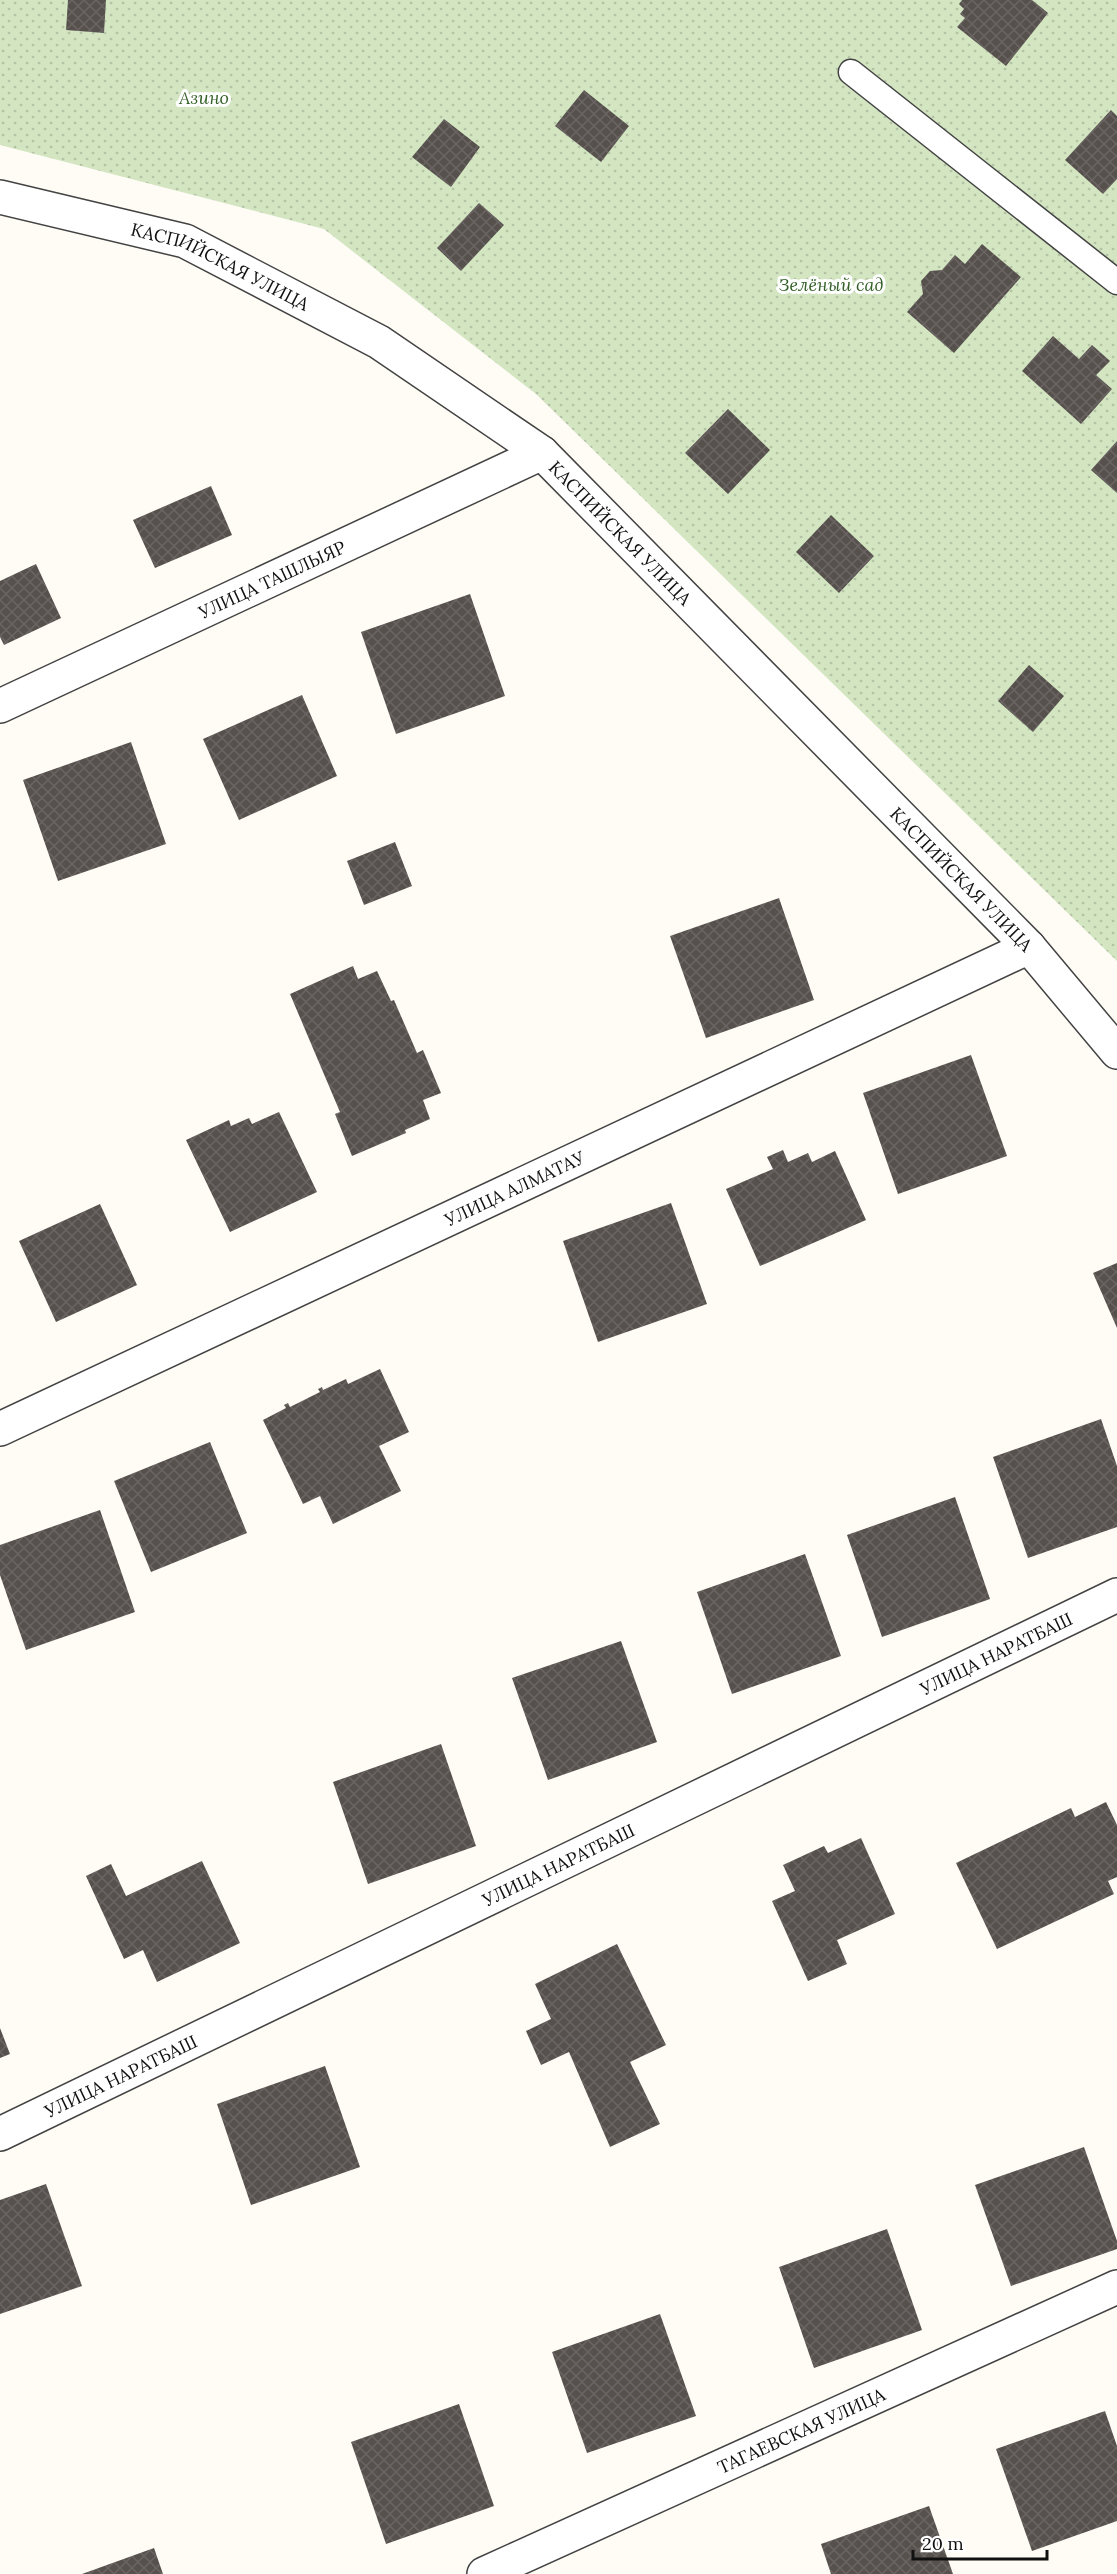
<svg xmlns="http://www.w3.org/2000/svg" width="1117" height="2574" font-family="Lora,serif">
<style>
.garden{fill:url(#garden-dots)}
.building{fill:url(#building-cross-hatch)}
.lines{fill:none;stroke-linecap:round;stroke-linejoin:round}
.service-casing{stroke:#434343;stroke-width:27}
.minor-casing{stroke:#434343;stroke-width:36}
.tertiary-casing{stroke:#434343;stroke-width:36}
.service{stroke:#fff;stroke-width:24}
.minor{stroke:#fff;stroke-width:33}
.tertiary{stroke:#fff;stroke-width:33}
.labels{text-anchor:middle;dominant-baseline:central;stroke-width:6;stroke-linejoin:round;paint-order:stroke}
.park-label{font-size:18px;font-style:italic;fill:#336027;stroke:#fff}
.street-label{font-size:18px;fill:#101010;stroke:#fff}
</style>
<defs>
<pattern id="garden-dots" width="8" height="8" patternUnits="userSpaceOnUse" patternTransform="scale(1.5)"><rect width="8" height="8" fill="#d3e5c1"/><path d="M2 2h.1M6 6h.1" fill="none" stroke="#b4c3a5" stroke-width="1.8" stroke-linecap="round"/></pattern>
<pattern id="building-cross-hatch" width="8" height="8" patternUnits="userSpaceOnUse" patternTransform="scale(1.5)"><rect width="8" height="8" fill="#57514e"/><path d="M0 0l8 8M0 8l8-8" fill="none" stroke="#6a6563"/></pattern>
</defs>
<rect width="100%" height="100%" fill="#fefcf4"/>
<!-- garden -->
<path class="garden" d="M0,0H1117V961L536,394L324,229L0,145Z"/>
<!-- building -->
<path class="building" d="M68,0H106L104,33L66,30Z
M962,0H1032L1048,13L1006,66L957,27L965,18L960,14L964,9L959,4Z
M584,90L629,126L601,162L555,126Z
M1111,110L1117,116V179L1103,194L1065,160Z
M444,119L480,147L451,187L412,157Z
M479,203L504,225L461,271L437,248Z
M982,244L1021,277L954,353L907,312L923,294L921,281L930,271L942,270L955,255L965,264Z
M1053,336L1079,359L1092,345L1110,361L1096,375L1112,389L1081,424L1022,371Z
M728,409L770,450L728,494L685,453Z
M1117,441V493L1091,470Z
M211,486L232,535L155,568L133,520Z
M831,515L874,556L839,593L796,552Z
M36,564L61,618L4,645L0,637V581Z
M470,594L505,696L396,734L361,632Z
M1029,665L1064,696L1033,732L998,701Z
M302,695L337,776L239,820L203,739Z
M131,742L166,844L58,881L23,780Z
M395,842L412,886L364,905L347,861Z
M779,898L814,1000L706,1038L670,936Z
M353,966L358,979L377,971L391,1001L394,1000L417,1053L423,1050L441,1093L423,1100L430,1119L405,1130L406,1133L352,1156L335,1114L340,1112L290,994Z
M971,1055L1007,1156L898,1194L863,1093Z
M279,1112L317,1192L230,1232L186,1140L229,1120L231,1126L249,1118L252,1124Z
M783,1150L788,1162L808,1153L812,1162L835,1151L866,1220L760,1266L726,1189L773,1169L767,1157Z
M671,1203L707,1304L598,1342L563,1241Z
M100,1204L137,1285L56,1322L19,1241Z
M1117,1263V1328L1093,1273Z
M380,1369L409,1432L379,1446L401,1491L333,1524L320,1496L303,1504L263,1420L286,1408L284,1405L288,1403L290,1407L320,1392L318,1389L322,1387L323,1390L346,1379L348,1384Z
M1101,1419L1117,1466V1527L1028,1558L993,1457Z
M210,1442L247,1533L151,1572L114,1481Z
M955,1497L990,1599L882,1637L847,1535Z
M100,1510L135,1612L26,1650L0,1575V1545Z
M805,1554L841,1656L732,1694L697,1592Z
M621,1641L657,1742L548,1780L512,1678Z
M441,1744L476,1846L368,1884L333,1782Z
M1106,1802L1117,1825V1877L1108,1881L1114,1894L997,1949L956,1863L1071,1808L1075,1817Z
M861,1838L895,1914L837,1940L847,1964L808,1981L772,1901L795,1891L783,1865L824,1846L828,1853Z
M202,1861L240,1943L157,1982L143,1950L124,1959L86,1876L111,1864L126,1896Z
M617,1944L666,2045L630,2062L660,2124L610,2147L569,2052L541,2065L526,2031L551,2019L535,1984Z
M0,2028L10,2054L0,2058Z
M325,2066L360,2167L251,2205L217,2104Z
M1084,2147L1117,2241V2249L1011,2286L975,2185Z
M46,2184L82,2286L0,2314V2200Z
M887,2229L922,2330L814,2368L779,2267Z
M660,2314L696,2416L587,2453L552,2352Z
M459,2404L494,2506L386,2544L351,2442Z
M1105,2411L1117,2446V2521L1032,2551L996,2449Z
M929,2506L953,2574H831L821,2544Z
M154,2548L163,2574H82Z"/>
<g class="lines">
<!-- service casing -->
<g class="service-casing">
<path id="service" d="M851,72L1117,282"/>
</g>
<!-- minor casing -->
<g class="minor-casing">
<g id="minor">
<path id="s1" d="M0,706L542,453"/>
<path id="s2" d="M0,1429L1029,947"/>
<path id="s3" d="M0,2134L1117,1595"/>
<path id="s4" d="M484,2574L1117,2287"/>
</g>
</g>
<!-- tertiary casing -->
<g class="tertiary-casing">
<g id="tertiary">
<path id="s5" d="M0,197L185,241L379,342L542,453L1029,947L1117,1052"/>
</g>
</g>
<!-- service -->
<use href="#service" class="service"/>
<!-- minor -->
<use href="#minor" class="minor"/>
<!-- tertiary -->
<use href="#tertiary" class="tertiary"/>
</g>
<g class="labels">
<!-- park labels -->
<g class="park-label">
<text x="204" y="97">Азино</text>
<text x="831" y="284">Зелёный сад</text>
</g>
<!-- street labels -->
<g class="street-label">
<text stroke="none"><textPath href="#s5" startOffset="232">КАСПИЙСКАЯ УЛИЦА</textPath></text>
<text stroke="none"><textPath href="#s5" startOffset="718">КАСПИЙСКАЯ УЛИЦА</textPath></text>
<text stroke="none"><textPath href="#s1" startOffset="300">УЛИЦА ТАШЛЫЯР</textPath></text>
<text stroke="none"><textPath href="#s5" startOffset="1204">КАСПИЙСКАЯ УЛИЦА</textPath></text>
<text stroke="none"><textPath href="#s2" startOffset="568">УЛИЦА АЛМАТАУ</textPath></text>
<text stroke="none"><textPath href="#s3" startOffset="1106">УЛИЦА НАРАТБАШ</textPath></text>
<text stroke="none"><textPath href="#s3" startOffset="620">УЛИЦА НАРАТБАШ</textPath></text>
<text stroke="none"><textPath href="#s3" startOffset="134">УЛИЦА НАРАТБАШ</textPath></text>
<text stroke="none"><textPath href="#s4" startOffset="348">ТАГАЕВСКАЯ УЛИЦА</textPath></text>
</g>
</g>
<!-- scale -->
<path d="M913 2550v9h134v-9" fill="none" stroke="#101010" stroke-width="3"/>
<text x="922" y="2550" font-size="18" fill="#101010" stroke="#ffffff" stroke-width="4.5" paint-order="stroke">20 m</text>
</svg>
